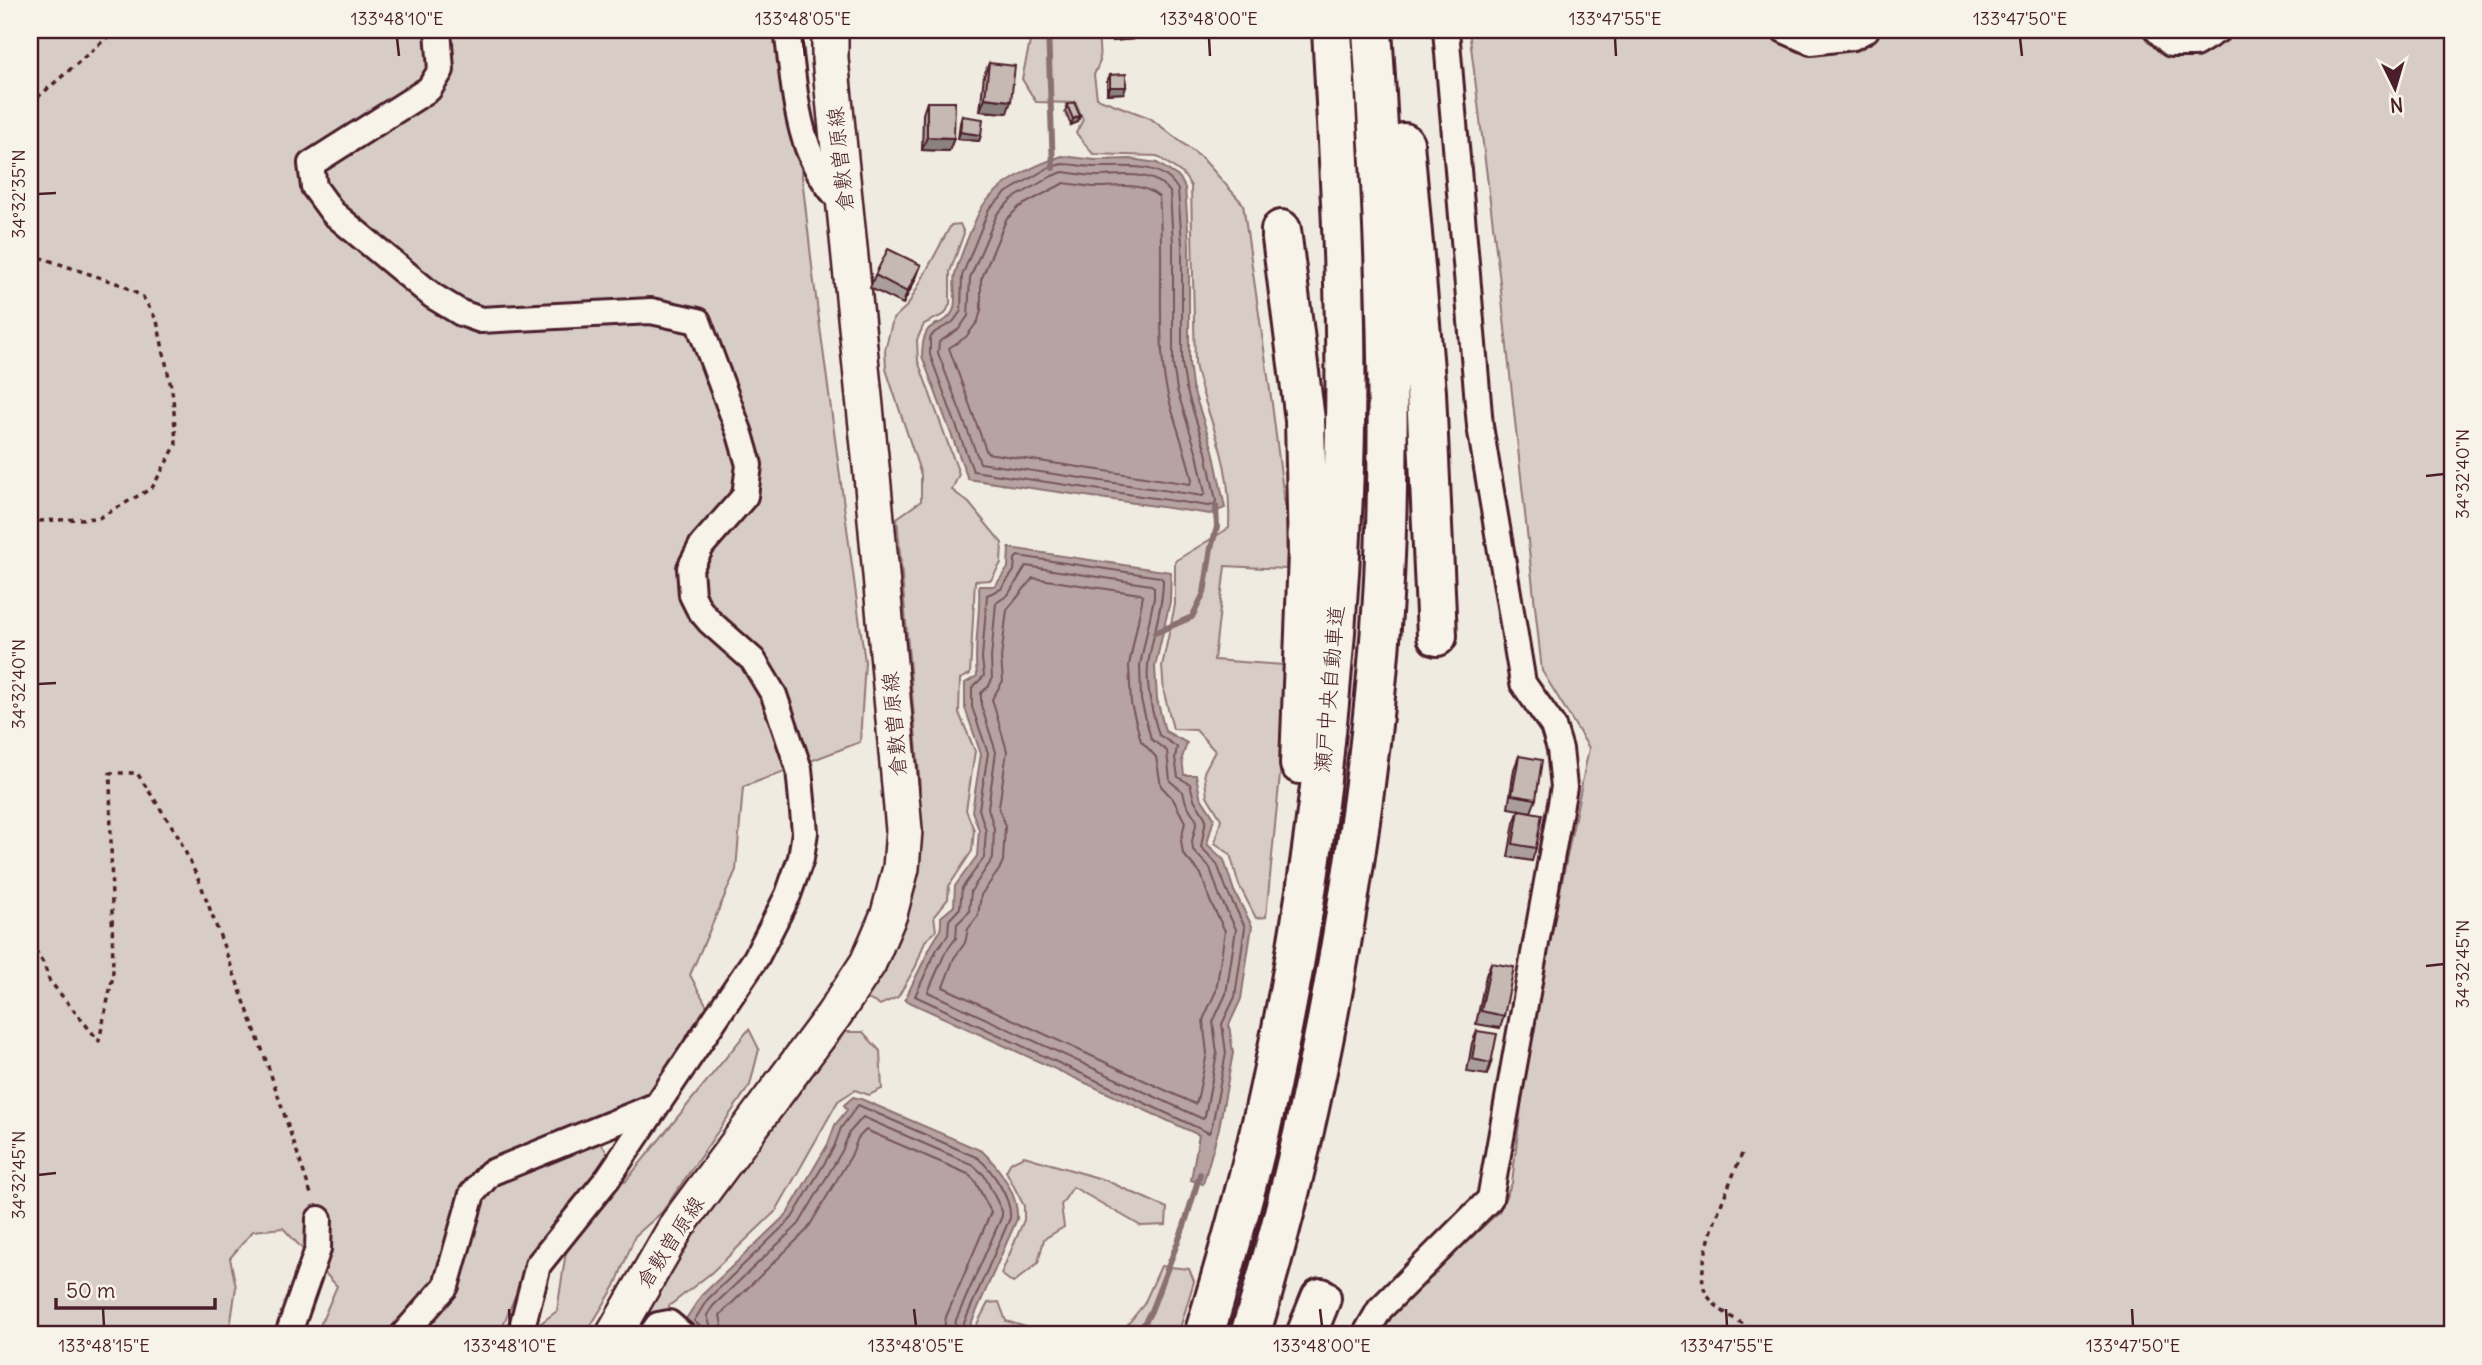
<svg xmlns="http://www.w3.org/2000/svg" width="2482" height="1365" font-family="Delius,'Klee One',sans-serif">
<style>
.green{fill:#d8cdc6;stroke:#917678;stroke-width:2}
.water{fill:#b7a4a2;stroke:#8b6f72;stroke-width:2}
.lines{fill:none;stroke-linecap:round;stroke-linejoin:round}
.shore{stroke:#76545b;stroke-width:2}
.stream{stroke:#8b6f72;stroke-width:6}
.street-casing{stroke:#4a1f2b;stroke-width:30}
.secondary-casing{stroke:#4a1f2b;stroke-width:40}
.highway-casing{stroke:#4a1f2b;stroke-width:44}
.path{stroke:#4a1f2b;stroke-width:3.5;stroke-dasharray:5 5;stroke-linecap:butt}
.street{stroke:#f7f3e8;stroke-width:24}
.secondary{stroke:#f7f3e8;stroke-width:35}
.highway{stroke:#f7f3e8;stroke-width:38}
.wall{fill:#aa9e9a;stroke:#4a1f2b;stroke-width:2}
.shaded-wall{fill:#8b817d;stroke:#4a1f2b;stroke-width:2}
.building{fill:#c6b8b3;stroke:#4a1f2b;stroke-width:2}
.ticks{fill:none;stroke:#4a1f2b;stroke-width:2.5}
.labels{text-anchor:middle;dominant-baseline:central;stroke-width:7;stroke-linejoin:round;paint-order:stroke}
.street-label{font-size:21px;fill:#4a1f2b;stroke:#f7f3e8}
.neatline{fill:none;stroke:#4a1f2b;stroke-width:2.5}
.ticks-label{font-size:18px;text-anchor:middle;fill:#4a1f2b}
</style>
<rect width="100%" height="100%" fill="#f0ebe0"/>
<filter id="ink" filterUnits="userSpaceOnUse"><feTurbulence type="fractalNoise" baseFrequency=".0143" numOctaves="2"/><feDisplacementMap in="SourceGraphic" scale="14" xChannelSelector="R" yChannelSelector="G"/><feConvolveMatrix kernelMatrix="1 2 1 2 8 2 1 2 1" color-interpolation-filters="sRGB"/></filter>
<g filter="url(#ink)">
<!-- green -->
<path class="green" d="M30,30H795L790,69L813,275L865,662L860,742L743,787L736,870L690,975L708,1008L652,1094L615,1107L601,1143L625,1182L749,1029L759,1049L750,1085L662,1212L635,1236L615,1286L585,1335H533L537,1326L557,1311L567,1245L537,1243L499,1335H316L337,1286L283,1228L253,1231L230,1258L236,1287L229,1335H30Z
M1016,30H1098L1100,61L1094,75L1097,98L1150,118L1203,159L1243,204L1272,404L1287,523L1286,569L1225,566L1214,660L1284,665V734L1266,917L1256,918L1239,885L1230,854L1215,843L1221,819L1207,796L1204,772L1215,751L1196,730L1173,729L1164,693L1162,666L1175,605V561L1229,528C1230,502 1228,477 1221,452C1213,422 1201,394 1195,364L1191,186L1183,174L1157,156L1093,154L1076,133L1083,120L1076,103L1036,102L1022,79L1031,37Z
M1469,30H2452V1335H1377L1380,1326L1408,1296L1499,1212L1512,1183L1527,1055L1589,748L1542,671L1500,282Z
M960,224L964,233L950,272V304L945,314L924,324L917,340L918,361L959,474L952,490L969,503L1002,543L1001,563L991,580L975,581L970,674L960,679L959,713L975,751L966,810L974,830L972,851L949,886L948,899L934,916L936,931L925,941L916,966L898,997L880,1005L863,997L914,843L920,786L897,518L921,501V475L886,369L885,350L893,319L908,305L951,225Z
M841,1032H863L880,1051L882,1089L869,1095L855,1090L838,1101L776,1211L711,1273L669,1306L671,1335H629L684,1240Z
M1024,1156L1105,1180L1167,1208L1166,1225L1141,1226L1073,1187L1061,1205L1064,1227L1044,1239L1038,1263L1013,1283L1001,1274L1024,1220V1206L1006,1171L1011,1162Z
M1161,1266L1189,1269L1194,1281L1178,1335H1103L1124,1329L1144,1304Z
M999,1302L1006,1321L1042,1332L1070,1335H976L977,1324L988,1303Z"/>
<!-- water -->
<path class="water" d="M1062,156L1095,160L1130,159L1157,163L1180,178L1185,188L1189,243V362L1192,386L1213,450L1225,508L1210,514L968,479L922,356C923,312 942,333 953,311C958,301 952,285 955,274C959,260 976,215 984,204C1002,181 1035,165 1062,156Z
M1009,548L1171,572L1170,601L1155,667L1157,699L1165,731L1187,743L1182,758L1184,775H1196L1200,796L1214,818L1207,844L1224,860L1234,891L1252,926L1241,999L1229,1025L1233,1053L1219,1128L1203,1184L1191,1180L1199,1135L905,1000C913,982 922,965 930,948C937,933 942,935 941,917L954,906L955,886L977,856L979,830L972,811L981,754L965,708V683L977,676C973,646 981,616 979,586H995L1008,568Z
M853,1097L861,1099L982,1151C999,1167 1019,1195 1017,1219L970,1326L969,1335H700L695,1330L691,1334L682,1325L701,1296L787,1214L828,1144L835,1125L847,1110L844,1105Z"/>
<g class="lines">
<!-- shore -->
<path class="shore" d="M1062,164C1073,164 1085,167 1096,167C1124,168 1162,160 1178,190L1182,244V363L1186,388L1206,452L1216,501L1214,505L1208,506L973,471L930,355V338L935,332L953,322L961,311L962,276L989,209L1007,192L1048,168Z
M1063,172C1074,173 1086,176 1097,176C1121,176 1153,169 1170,192L1173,244V364L1177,390L1197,454L1205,493L1203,496L980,463L938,353L939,342L959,329L968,316L970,278L997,214L1012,199L1052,176Z
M1064,183C1073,184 1083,186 1093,187C1116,188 1140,180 1159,197C1164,252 1158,309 1163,365C1166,404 1184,441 1192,480L1190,484L987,453L949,348L966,337L978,321L981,310V280L1006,220L1019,207Z
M1018,556L1160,577L1163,580C1163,609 1152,636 1148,665C1146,688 1152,713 1159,735L1177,747L1175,758L1178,777L1190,784L1194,799L1206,819L1201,847L1217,864L1228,893L1245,927L1235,997L1222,1024L1226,1053L1212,1126L1209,1133L915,996L937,949L948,935L949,920L960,908L962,888L984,858L986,831L979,809L988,753L972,707V688L984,676L982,658L987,595L1001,589L1014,571L1015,559Z
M1026,566L1151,585L1154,587V598L1140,665L1141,700L1151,739L1167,751L1170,781L1183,792L1186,803L1197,821L1192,841L1193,850L1210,868L1220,897L1236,929L1226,994L1213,1022L1217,1053L1205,1116L1203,1119L928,992L945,953L956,938L957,924L969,912L971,891L993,858L994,828L988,808L996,752L981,705V693L989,686L992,679L991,658L996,603L1008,595Z
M1033,578L1140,594L1143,596L1129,665L1131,704L1141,741L1156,757L1161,786L1173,799L1185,822L1181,840L1183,854L1201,874L1210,901L1225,931L1216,991L1203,1020L1207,1053L1197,1101L1195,1104L943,987L954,958L965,943L968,929L978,916L981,895L999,870L1003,861L1005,827L999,807L1007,751L992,699L1003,681L1001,658L1007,610Z
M704,1335L703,1329L694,1321L707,1300L792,1218L834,1147L841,1128L858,1105L978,1158C992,1170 1012,1199 1010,1218L964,1323L963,1335
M713,1335L707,1315L713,1306L799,1224L842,1151L849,1133L863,1117L973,1165L984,1175L1002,1211V1216L956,1320L954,1335
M724,1335L720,1315L807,1230L851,1156L858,1138L866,1130L968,1174L975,1181L991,1212L946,1317L943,1335"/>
<!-- stream -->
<path class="stream" d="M1048,30L1053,168
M1155,633L1192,617L1204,593L1211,548L1217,527L1216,506
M1138,1335L1151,1311L1184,1226L1200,1174"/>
<!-- street casing -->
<g class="street-casing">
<path id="street" d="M438,30L441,70L429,89L311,164L314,187L333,213L433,296L461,313L481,320L651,311L698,321L740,434L749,465L745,496L702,545L690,568L692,595L699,609L710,622L753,660L774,695L799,769L805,832L801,858L788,895L756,958L608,1178L538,1265L520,1335
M787,30C796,93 795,157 844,204
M1784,30L1811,42L1853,37L1866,30
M2157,30L2171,44H2195L2218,30
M288,1335L318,1249L319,1219
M403,1335L446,1286L472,1194L490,1173L655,1106
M651,1335L658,1325L669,1323L683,1335
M1365,1335L1380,1309L1490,1199L1564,787L1560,749L1553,726L1523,683L1480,426L1446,30"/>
</g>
<!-- secondary casing -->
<g class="secondary-casing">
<path id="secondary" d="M614,1335L678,1224L833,1016L868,963L889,914L901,868L904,830L873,486L830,59V30"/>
</g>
<!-- highway casing -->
<g class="highway-casing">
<path id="highway" d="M1404,143L1426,392L1437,636
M1281,230L1305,420L1308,554L1300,764
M1204,1335C1230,1249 1255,1161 1273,1072C1316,873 1337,670 1344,467C1349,321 1340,175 1332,30
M1250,1335C1297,1181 1330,1022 1354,863C1368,769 1379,675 1384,580C1393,396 1384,213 1372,30
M1306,1335L1321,1298"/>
</g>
<!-- path -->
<path class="path" d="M30,104L116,30
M30,254L122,285L143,297L157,321L173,396L176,445L152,488L99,518L39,521L30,518
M30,942L44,964L49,980L99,1041L113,976L110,773H137L177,834L201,885L267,1063L312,1197
M1742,1154C1730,1184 1691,1265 1706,1293C1717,1313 1744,1323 1762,1335"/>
<!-- street -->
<use href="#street" class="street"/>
<!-- secondary -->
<use href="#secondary" class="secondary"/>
<!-- highway -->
<use href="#highway" class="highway"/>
</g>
<!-- wall -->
<path class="wall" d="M1111,30H1137L1134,39L1112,41Z
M989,63L1007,113L980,111L984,75Z
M1110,75L1124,93L1107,94V81Z
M927,102L954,138L949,151L922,150L923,114Z
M1067,105L1078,122L1071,125L1065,112Z
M962,116L981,135L979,141L958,139L960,123Z
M921,265L916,278L903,304L870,288L875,275Z
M1519,756L1536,799L1531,812L1508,808L1514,769Z
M1519,810L1536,848L1532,861L1508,857L1514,823Z
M1491,963L1504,1016L1500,1028L1476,1024L1486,975Z
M1477,1031L1491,1063L1487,1075L1467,1072L1472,1043Z"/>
<!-- shaded-wall -->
<path class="shaded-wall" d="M1116,30H1137L1134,39L1112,41Z
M1110,87H1126L1124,93L1107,94Z
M985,98L1011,101L1007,113L980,111Z
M1080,116L1078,122L1071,125L1073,119Z
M960,132L981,135L979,141L958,139Z
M927,137L954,138L949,151L922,150Z
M921,265L916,278L903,304L907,292Z"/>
<!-- building -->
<path class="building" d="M989,63L1015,66L1011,101L985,98Z
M1126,74V87H1110V75Z
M927,102H955L954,138L927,137Z
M1074,102L1080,116L1073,119L1067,105Z
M962,116L983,119L981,135L960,132Z
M888,249L921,265L907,292L875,275Z
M1519,756L1542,760L1536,799L1512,795Z
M1519,810L1542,814L1536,848L1513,844Z
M1491,963L1514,967L1504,1016L1481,1011Z
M1477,1031L1497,1034L1491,1063L1472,1059Z"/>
</g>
<!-- ticks -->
<path class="ticks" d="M397,38L399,56M803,38L805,56M1209,38L1210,56M1615,38L1616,56M2020,38L2022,56M38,194L56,193M2426,476L2444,474M38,684L56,683M2426,966L2444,964M38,1175L56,1173M103,1309L104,1326M509,1309L510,1326M914,1309L916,1326M1320,1309L1322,1326M1726,1309L1727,1326M2132,1309L2133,1326"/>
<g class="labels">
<!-- street labels -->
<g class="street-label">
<text transform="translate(840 159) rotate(-96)">倉敷曽原線</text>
<text transform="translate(1329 689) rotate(-85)">瀬戸中央自動車道</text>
<text transform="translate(894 724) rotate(-95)">倉敷曽原線</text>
<text transform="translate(670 1242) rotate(-57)">倉敷曽原線</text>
</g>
</g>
<!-- margin -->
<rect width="2482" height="1365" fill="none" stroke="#f7f3e8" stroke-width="77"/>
<!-- north arrow -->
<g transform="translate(2395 88) rotate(175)" stroke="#f7f3e8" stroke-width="5" paint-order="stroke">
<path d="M0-5L12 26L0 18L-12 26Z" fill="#4a1f2b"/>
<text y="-10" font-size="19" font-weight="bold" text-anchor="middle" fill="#4a1f2b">N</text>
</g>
<!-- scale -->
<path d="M56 1298v10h159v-10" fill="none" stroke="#4a1f2b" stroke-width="3.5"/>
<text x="66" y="1298" font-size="21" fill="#4a1f2b" stroke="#f7f3e8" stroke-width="5" paint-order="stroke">50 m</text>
<rect x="38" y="38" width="2406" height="1288" class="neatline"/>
<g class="ticks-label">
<text x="397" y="25">133°48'10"E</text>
<text x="803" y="25">133°48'05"E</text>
<text x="1209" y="25">133°48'00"E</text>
<text x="1615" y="25">133°47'55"E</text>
<text x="2020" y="25">133°47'50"E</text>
<text transform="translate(19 194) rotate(-90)" y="6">34°32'35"N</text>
<text transform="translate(2463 474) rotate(-90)" y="6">34°32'40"N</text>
<text transform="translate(19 684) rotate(-90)" y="6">34°32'40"N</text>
<text transform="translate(2463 964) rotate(-90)" y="6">34°32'45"N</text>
<text transform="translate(19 1175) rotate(-90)" y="6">34°32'45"N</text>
<text x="104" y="1352">133°48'15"E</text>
<text x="510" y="1352">133°48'10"E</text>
<text x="916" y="1352">133°48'05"E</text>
<text x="1322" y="1352">133°48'00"E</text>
<text x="1727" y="1352">133°47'55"E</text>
<text x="2133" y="1352">133°47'50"E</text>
</g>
</svg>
